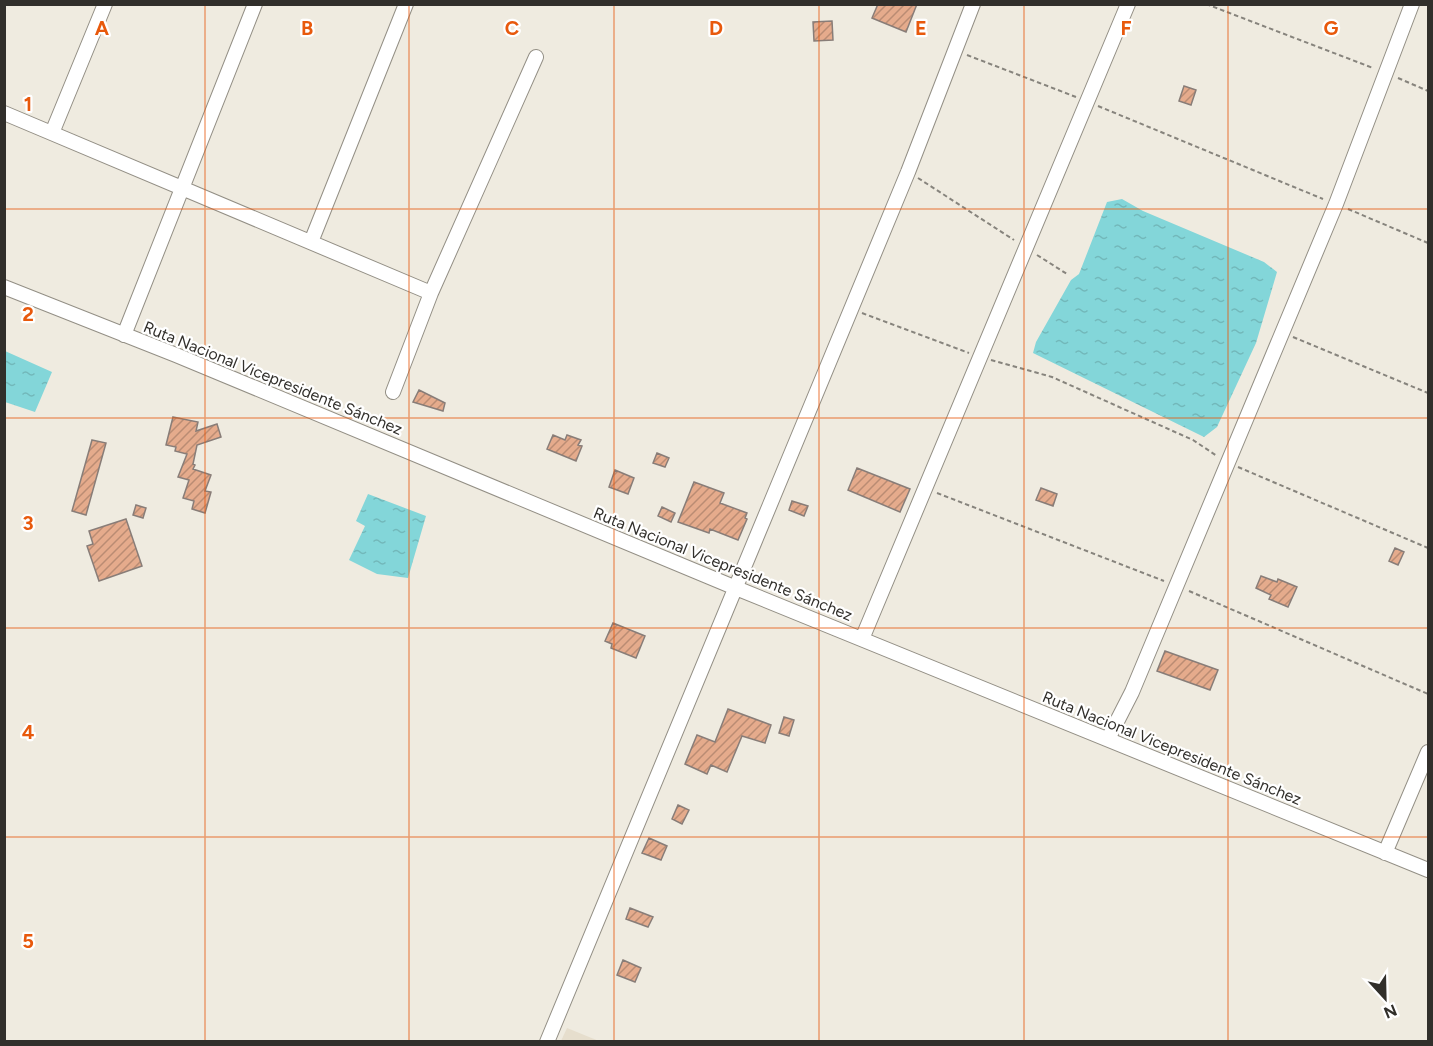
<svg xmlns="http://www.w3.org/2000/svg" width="1433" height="1046" font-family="Figtree,sans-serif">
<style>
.built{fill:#e6decd}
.water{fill:url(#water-ripples)}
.building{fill:url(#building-hatch);stroke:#887d78;stroke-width:1.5}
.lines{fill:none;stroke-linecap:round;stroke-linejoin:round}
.minor-casing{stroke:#938f85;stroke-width:16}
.path{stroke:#87847d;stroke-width:2;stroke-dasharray:4.5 3;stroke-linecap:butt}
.minor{stroke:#fff;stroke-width:14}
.grid{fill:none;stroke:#e8590c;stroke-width:1.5;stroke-opacity:0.55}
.labels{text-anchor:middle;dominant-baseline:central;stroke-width:4.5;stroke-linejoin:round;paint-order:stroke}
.street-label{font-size:16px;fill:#312f2b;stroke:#fff}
.grid-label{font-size:20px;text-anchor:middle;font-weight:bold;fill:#e8590c;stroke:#fff;stroke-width:4.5;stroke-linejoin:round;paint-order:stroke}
</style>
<defs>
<pattern id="water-ripples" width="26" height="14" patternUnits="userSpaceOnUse" patternTransform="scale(1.5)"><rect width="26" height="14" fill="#83d6d9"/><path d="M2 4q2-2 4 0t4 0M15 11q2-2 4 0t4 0" fill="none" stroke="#72b8ba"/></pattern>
<pattern id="building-hatch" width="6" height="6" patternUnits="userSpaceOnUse" patternTransform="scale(1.5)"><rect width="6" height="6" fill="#e5ab8c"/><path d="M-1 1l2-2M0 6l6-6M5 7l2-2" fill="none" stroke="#ba8c73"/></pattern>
</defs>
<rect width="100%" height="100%" fill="#efebe0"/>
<!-- built -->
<path class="built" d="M567,1028L599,1041H561Z"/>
<!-- water -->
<path class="water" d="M1122,199L1143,211L1264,262L1277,272L1256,343L1217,427L1204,437L1033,353L1036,342L1071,280L1079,274L1107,202Z
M5,351L52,372L35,412L5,402Z
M368,494L426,516L408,578L377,574L349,560L365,526L356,521Z"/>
<!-- building -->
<path class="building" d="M878,4H917L906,32L872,18Z
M832,21L833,40L814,41L813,22Z
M1184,86L1196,90L1191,105L1179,101Z
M419,390L445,403L443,411L413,402Z
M173,417L198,422L196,431L217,424L221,437L197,445L193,464L195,465L193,469L211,475L205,491L211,492L205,513L192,509L194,501L183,498L189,480L178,477L187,454L175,451L176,447L166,445Z
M553,435L565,440L567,435L581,440L578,445L582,446L576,461L547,449Z
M92,440L106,443L86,515L72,511Z
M657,453L669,458L665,467L653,463Z
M857,468L910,489L900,512L848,490Z
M615,470L634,478L628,494L609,487Z
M694,482L724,493L720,503L747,513L745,518L747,519L738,540L710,529L709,533L678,522Z
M1041,488L1057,494L1053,506L1036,500Z
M792,501L808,506L804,516L789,510Z
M136,505L146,508L143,518L133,515Z
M662,507L675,513L671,522L658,516Z
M126,519L142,566L99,581L87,546L93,544L89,531Z
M1395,548L1404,552L1398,565L1389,561Z
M1261,576L1277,582L1278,579L1297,587L1288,607L1269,599L1271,595L1256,588Z
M613,623L645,636L636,658L611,648L612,644L605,641Z
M1165,651L1218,670L1210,690L1157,671Z
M728,709L771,725L765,743L742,736L727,772L711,765L707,774L685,764L697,735L715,742Z
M784,717L794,720L789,736L779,733Z
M678,805L689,810L682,824L672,819Z
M649,838L667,846L661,860L642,853Z
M630,908L653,917L648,927L626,919Z
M623,960L641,968L635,982L617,975Z"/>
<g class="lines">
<!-- minor casing -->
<g class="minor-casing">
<path id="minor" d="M4,113L431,293
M52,133L105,4
M311,242L406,4
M4,287L176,355L736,588L1428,870
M124,335L255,4
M393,392L431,293L536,57
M862,639L1128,4
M1108,739L1132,692L1336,204L1412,4
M1385,853L1428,752
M547,1042L908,172L973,4"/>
</g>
<!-- path -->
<path class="path" d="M1206,4L1373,68
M967,55L1076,97
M1398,78L1428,91
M1098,106L1323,199
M918,178L1014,240
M1348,209L1428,243
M1037,255L1067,274
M862,313L969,353
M1293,337L1428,393
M991,360L1052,377L1193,440L1217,456
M1238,467L1428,548
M937,493L1164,581
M1189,591L1428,694"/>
<!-- minor -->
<use href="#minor" class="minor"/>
</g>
<!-- grid -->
<path class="grid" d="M205,4V1042M409,4V1042M614,4V1042M819,4V1042M1024,4V1042M1228,4V1042M4,209H1428M4,418H1428M4,628H1428M4,837H1428"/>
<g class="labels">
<!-- street labels -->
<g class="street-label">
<text transform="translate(273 378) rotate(22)">Ruta Nacional Vicepresidente Sánchez</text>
<text transform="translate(723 564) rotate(22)">Ruta Nacional Vicepresidente Sánchez</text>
<text transform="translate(1172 748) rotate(22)">Ruta Nacional Vicepresidente Sánchez</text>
</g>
</g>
<g class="grid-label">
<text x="102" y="35">A</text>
<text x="307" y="35">B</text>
<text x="512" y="35">C</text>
<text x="716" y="35">D</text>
<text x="921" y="35">E</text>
<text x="1126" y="35">F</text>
<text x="1331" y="35">G</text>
<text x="28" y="111">1</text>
<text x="28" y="321">2</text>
<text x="28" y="530">3</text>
<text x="28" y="739">4</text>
<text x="28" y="948">5</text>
</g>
<!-- border -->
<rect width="1433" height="1046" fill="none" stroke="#312f2b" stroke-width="12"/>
<!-- north arrow -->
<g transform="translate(1385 998) rotate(158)" stroke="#ffffff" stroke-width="4.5" paint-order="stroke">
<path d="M0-4.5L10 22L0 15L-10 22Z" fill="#312f2b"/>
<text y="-9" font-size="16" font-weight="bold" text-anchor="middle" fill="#312f2b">N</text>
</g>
</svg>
